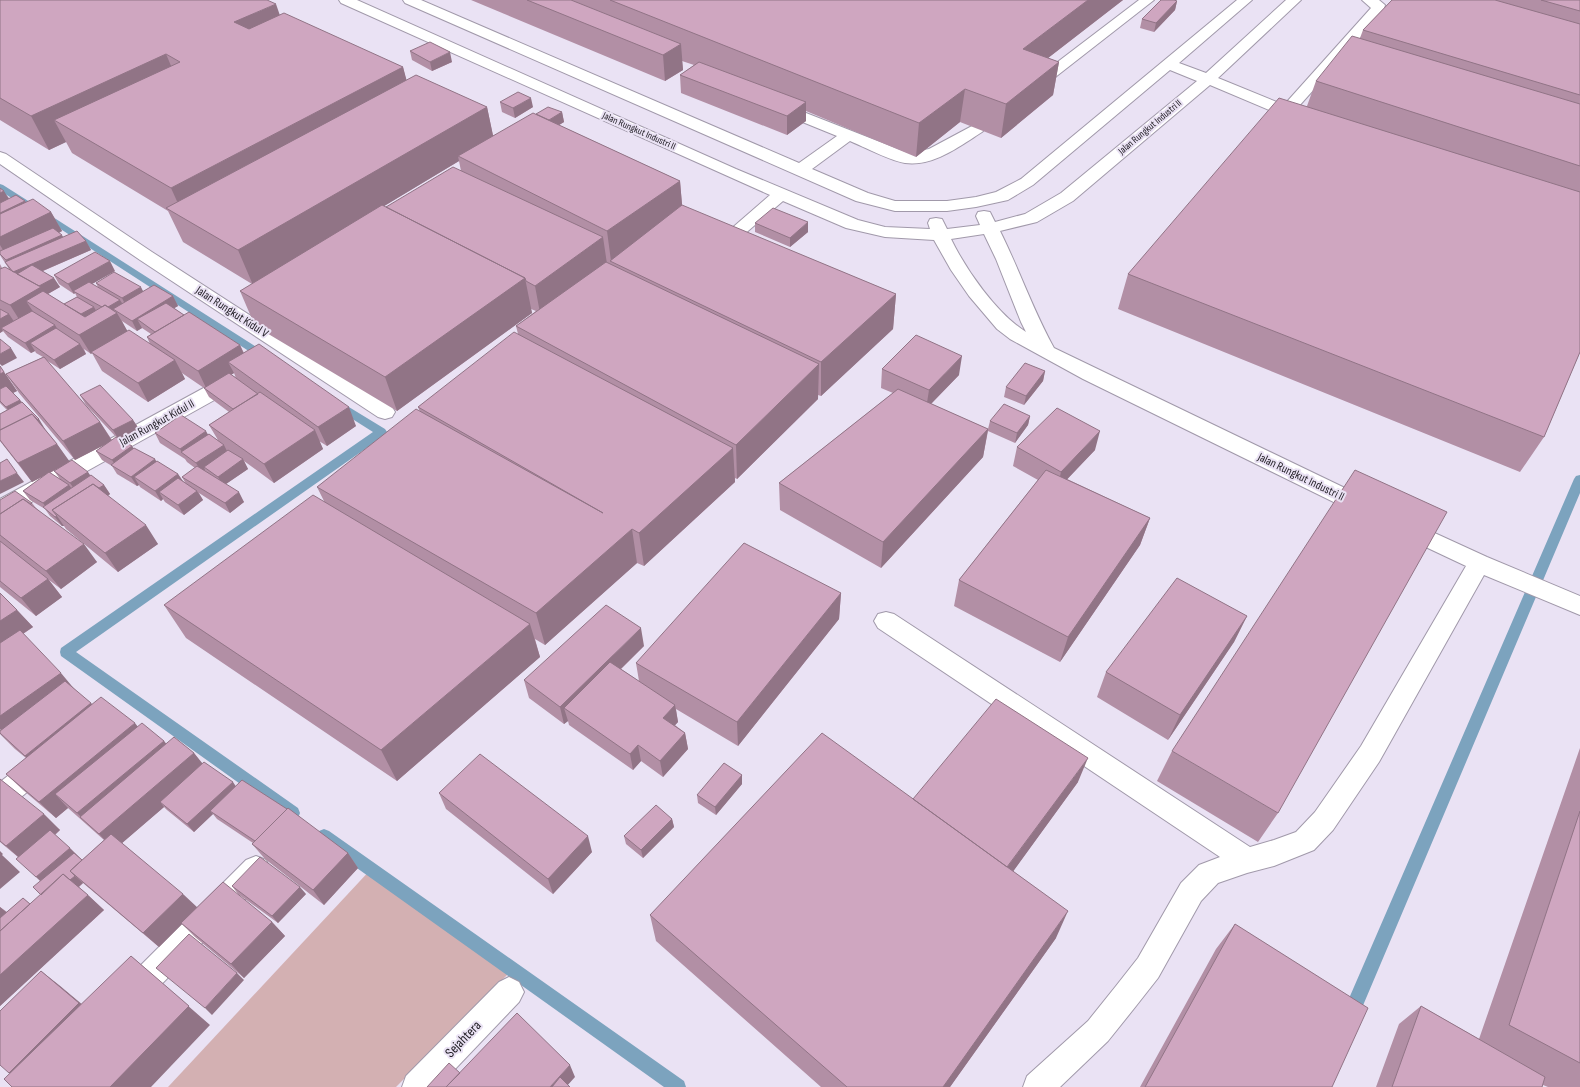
<svg xmlns="http://www.w3.org/2000/svg" width="1580" height="1087" font-family="'Sofia Sans Condensed',sans-serif">
<style>
.green{fill:#d3b0b2}
.lines{fill:none;stroke-linecap:round;stroke-linejoin:round}
.stream{fill:#7ca3be;fill-rule:evenodd}
.minor-casing{stroke:#a199aa;stroke-width:2}
.minor{fill:#fff;fill-rule:evenodd}
.wall{fill:#b28fa5;fill-rule:evenodd}
.shaded-wall{fill:#917486}
.building{fill:#cfa6c0;stroke:#917486}
.labels{text-anchor:middle;dominant-baseline:central;stroke-width:4;stroke-linejoin:round;paint-order:stroke}
.far-street-label{font-size:10px;fill:#252229;stroke:#eae2f4}
.street-label{font-size:12px;fill:#252229;stroke:#eae2f4}
.near-street-label{font-size:14px;fill:#252229;stroke:#eae2f4}
</style>
<rect width="100%" height="100%" fill="#eae2f4"/>
<!-- green -->
<path class="green" d="M373,867L514,968L396,1087H168Z"/>
<g class="lines">
<!-- stream -->
<path class="stream" d="M0,184L3,185L33,204L31,206H25L0,191Z
M45,212L269,355L270,357L269,359H261L42,217L40,215Z
M339,401L385,429L387,432L385,435L76,652L298,808L300,813L298,818L293,820L288,818L61,656L60,652L61,648L373,432L335,408L334,405L335,402Z
M1580,475V493L1356,1022L1350,1024L1344,1022L1342,1016L1344,1010L1574,479L1576,476Z
M324,829L329,831L684,1081L686,1087H664L319,841L317,836L319,831Z"/>
<!-- minor casing -->
<g class="minor-casing">
<path id="minor" d="M339,0H357L736,169L858,220L885,227L930,229L928,223L930,219L936,218L942,219L947,229L980,225L976,216L978,212L984,211L990,212L995,222L1025,214L1061,193L1197,81L1170,70L1033,185L1008,200L976,207L947,211H895L856,201L405,3L403,0H421L799,163L837,136L773,110L770,107L773,104L778,102L783,104L908,153L929,149L972,126L977,124L982,126L985,129L982,132C960,146 933,167 905,163C891,161 864,147 850,141L812,169L868,193L895,201H947L976,197L996,192L1021,179L1237,0H1252L1179,63L1206,73L1286,0H1301L1218,78L1284,105L1371,8L1362,0H1379L1385,5L1383,12L1291,115L1286,117L1281,115L1210,85L1073,201L1037,222L1000,231C1019,269 1033,310 1054,348L1374,502L1377,508L1374,514L1366,516L1358,514L1083,379L1010,339L997,329L969,296L951,270L934,240L885,237L846,228L783,201L741,237L752,244L755,248L752,252C742,254 729,249 723,240L724,235L770,195L341,3ZM984,234L996,259L1021,322L1026,332C997,314 966,270 951,239Z
M1139,0H1154L1040,89L1035,90L1030,89L1028,86L1030,83Z
M0,152L6,154L152,252L392,407L395,412L392,417L385,419L378,417L140,260L0,164Z
M229,376L236,378L239,383L236,388L8,515L0,517V499L222,378Z
M1404,519L1487,557L1580,596V615L1484,575L1379,762L1333,830L1314,850L1274,866L1247,873L1218,883L1201,901L1158,978L1136,1006L1108,1041L1060,1087H1023L1027,1076L1088,1021L1116,986L1138,958L1181,883L1199,865L1220,857L878,628L874,621L878,614L886,612L894,614L1250,847L1274,840L1296,832L1315,812L1361,746L1466,566L1396,533L1393,527L1396,521Z
M27,765L36,768L40,776C33,790 15,803 0,809V782L18,768Z
M256,856L266,860L270,869L266,878L141,1005L131,1010L121,1005L116,995L121,985L246,860Z
M509,977L519,982L524,992L519,1002L438,1087H402L406,1076L499,982Z"/>
</g>
<!-- minor -->
<use href="#minor" class="minor"/>
</g>
<!-- wall -->
<path class="wall" d="M0,0L279,15L403,67L406,80L487,107L493,136L536,114L562,112L564,122L559,125L680,181L682,206L896,294L893,329L821,396L818,395V399L737,479L735,478V482L644,566L637,563L545,645L535,639L540,657L397,781L186,638L164,605L324,501L317,487L420,412L418,407L518,334L516,326L536,311L531,309L532,313L397,411L255,326L240,291L252,284L183,242L168,211L72,153L66,142L49,150L0,120ZM459,161L461,171L386,207L384,206Z
M471,0H1123L1048,58L1059,62L1053,95L1001,138L960,122L916,157L806,111V121L787,135L681,93L680,75L694,65L682,61L683,70L665,81Z
M1392,0H1580V352L1544,437L1520,472L1118,309L1128,274L1307,106L1316,81L1360,38L1363,30Z
M1177,1L1175,10L1154,32L1140,28L1142,19Z
M410,51L452,62L432,71L412,60Z
M500,102L533,107L515,118L502,112Z
M0,188L9,198L26,202L51,212L62,231L59,233L63,237L86,241L91,250L43,271L60,287L48,294L64,304L77,297L75,293L74,294L59,284L54,275L115,271L92,284L98,287L96,283L173,296L178,306L174,308L184,315L240,345L244,353L356,426L327,446L319,441L323,449L274,483L244,461L248,469L226,484L244,502L230,513L199,493L203,500L184,515L165,502L163,499L161,501L140,487L139,485L137,486L117,474L112,466L102,460L96,451L104,445L75,460L19,393L6,374L43,357L36,353L35,351L31,353L8,337L3,331L0,333V264L2,268L9,269L0,255ZM122,321L137,331L142,328L151,334L147,337L150,344L127,331ZM84,349L91,354L92,353L102,371L148,402L185,379L182,373L204,388L209,397L229,412L209,425L218,440L208,434L155,433L160,443L185,459L187,462L195,468L182,477L186,484L183,481L178,474L156,462L155,459L133,448L132,446L120,439L139,429L133,420L80,395L86,405L117,438L112,440L100,422L46,360L60,369L86,354ZM234,373L236,378L231,375Z
M755,223L808,232L790,247L755,232Z
M0,366L17,391L13,393L20,400L45,429L57,444L69,462L104,485L110,494L108,496L158,544L118,572L66,529L64,526H62L50,516L45,509L30,500L23,491L46,475L32,482L0,441V414L7,410L0,403ZM62,466L54,471L60,479L50,473Z
M882,369L959,375L931,404L988,429L990,421L1030,416L1028,425L1015,443L988,431L983,457L881,568L780,510L779,483L893,393L881,388Z
M1045,371L1043,381L1024,405L1004,397L1006,387Z
M1017,447L1095,450L1067,479L1150,518L1140,545L1060,662L954,606L959,580L1038,480L1013,466Z
M0,500L32,503L36,508L97,562L61,589L49,580L62,597L36,616L0,587Z
M0,593L17,610L33,627L23,634L76,691L92,704L164,741L166,744L194,753L202,764L235,786L348,853L358,868L324,905L265,859L252,844L253,843L217,819L213,814L194,832L167,810L164,807L122,843L197,908L272,922L285,936L244,978L195,937L182,924L159,947L83,883L79,887L104,910L0,1006V907L7,912L23,898L30,904L41,895L40,881L18,857L0,842V779L60,830L55,835L82,860L104,840L68,808L56,818L23,790L6,774L26,758L15,749L0,734L1,730L0,729Z
M841,593L839,619L738,746L676,709L678,722L675,725L685,733L688,749L663,777L641,761L633,770L569,725L568,721L564,724L529,698L524,680L644,646L621,669L639,681L636,663Z
M1247,616L1234,642L1168,740L1097,697L1106,672Z
M1580,748V1087H1548L1543,1085L1542,1087H1376L1399,1024L1421,1006L1479,1039Z
M1172,751L1278,813L1258,842L1157,781Z
M742,775V784L716,815L698,803L697,795Z
M1078,782L1013,871L1056,938L950,1087H821L656,941L650,915L913,799Z
M439,793L592,852L553,894L446,809Z
M672,819L674,827L643,858L626,844L624,836Z
M232,886L306,894L278,923L238,894Z
M1235,924L1332,1087H1140L1216,949Z"/>
<!-- shaded-wall -->
<path class="shaded-wall" d="M1088,0H1123L1017,82L1023,49Z
M1177,1L1175,10L1154,32L1156,23Z
M276,4L287,36L246,55L234,22Z
M681,44L683,70L665,81L663,55Z
M450,52L452,62L432,71L430,62Z
M166,54L180,87L54,120L66,142L49,150L31,116Z
M1059,62L1053,95L1001,138L1006,104Z
M403,67L412,100L185,219L171,188Z
M965,89L960,122L916,157L919,123Z
M531,98L533,107L515,118L513,108Z
M806,102V121L787,135V116Z
M487,107L494,140L458,156L459,161L253,285L238,250Z
M562,112L564,122L541,136L539,127Z
M680,181L683,215L611,261L607,231Z
M4,191L10,201L0,213V193Z
M25,201L31,210L51,212L62,231L8,258L0,245V213Z
M808,222V232L790,247V238Z
M62,235L67,245L12,270L6,260Z
M603,237L607,264L540,313L535,286Z
M86,241L91,250L24,279L13,272Z
M110,261L115,271L76,293L73,291L75,293L74,294L68,284Z
M54,278L60,287L46,295L26,301L36,316L22,324L10,305L37,287Z
M525,278L532,313L397,411L385,377Z
M141,287L146,297L127,308L122,298Z
M896,294L893,329L821,396V362Z
M173,296L178,306L146,325L137,319L142,328L137,331L132,321Z
M120,300L126,309H113L115,314L117,313L128,332L91,352L92,353L91,354L79,335L105,309Z
M94,307L99,316L85,325L79,315Z
M9,314L15,323L1,328L3,331L0,333V319Z
M55,325L61,335L30,343L35,351L31,353L25,343Z
M80,344L86,354L60,369L54,360Z
M240,345L248,364L228,362L234,373L207,390L198,371Z
M11,348L17,358L2,366L0,364V354Z
M962,356L959,375L926,409L929,390Z
M175,360L185,379L148,402L138,383Z
M819,364L818,399L737,479L736,445Z
M1045,371L1043,381L1024,405L1026,396Z
M4,372L17,391L0,399V374Z
M20,400L26,409L13,416L6,407Z
M349,407L356,426L327,446L318,427Z
M1030,416L1028,425L1015,443L1017,433Z
M39,419L45,429L10,448L3,439Z
M133,420L139,429L119,440L113,430Z
M100,422L112,441L75,460L63,441Z
M988,429L983,457L881,568L883,542Z
M315,430L323,449L274,483L264,464Z
M206,431L211,440L182,452L180,449Z
M1100,431L1095,450L1057,490L1061,472Z
M57,444L70,462L32,482L18,463Z
M224,445L229,455L204,467L205,470L202,473L196,463Z
M132,446L138,456L117,468L112,460Z
M733,448L735,482L644,566L639,533Z
M155,459L160,469L134,477L139,485L137,486L131,477Z
M243,459L248,469L223,486L218,477Z
M88,472L94,481L77,493L70,483Z
M17,473L24,482L0,494V481Z
M178,474L184,483L159,492L163,499L161,501L155,491Z
M69,485L76,494L50,513L43,503Z
M104,485L110,494L68,523L58,515Z
M197,491L203,500L184,515L178,505Z
M239,492L244,502L230,513L225,503Z
M57,516L64,526H62L55,517Z
M1150,518L1140,545L1060,662L1068,637Z
M146,525L158,544L118,572L105,553Z
M632,529L637,563L545,645L536,613Z
M84,544L97,562L61,589L46,571Z
M48,579L62,597L36,616L21,598Z
M841,593L839,619L738,746L737,722Z
M17,610L33,627L0,649V621Z
M1247,616L1234,642L1168,740L1180,715Z
M530,624L540,657L397,781L381,750Z
M641,628L644,646L574,715L564,708L568,721L564,724L560,707Z
M61,673L76,691L9,738L0,729V716Z
M91,703L106,720L42,772L25,756Z
M675,705L678,722L666,735L663,718Z
M135,723L148,740L55,794L68,808L56,818L39,802Z
M685,733L688,749L663,777L660,761Z
M164,741L177,757L93,829L77,813Z
M638,745L641,761L633,770L630,754Z
M194,753L207,769L160,802L164,807L114,850L99,834Z
M1088,758L1078,782L999,891L1006,869Z
M742,775V784L716,815L715,807Z
M233,782L239,791L210,811L213,814L194,832L187,824Z
M44,814L60,830L24,862L6,846Z
M672,819L674,827L643,858L641,850Z
M588,836L592,852L553,894L548,879Z
M70,848L95,873L75,876L45,885L36,877Z
M0,851L3,854L2,855L20,872L0,889Z
M348,853L358,868L324,905L313,890Z
M75,876L83,883L55,908L46,900Z
M300,887L306,894L278,923L272,916Z
M183,894L198,908L159,947L143,933Z
M88,895L104,910L0,1006V975Z
M0,907L12,917L0,928Z
M1068,911L1056,938L950,1087H943Z
M272,922L285,936L244,978L231,964Z
M131,956L210,1025L151,1087H110Z
M41,971L59,985L96,1016L29,1084L9,1073Z
M237,973L244,980L212,1015L205,1008Z
M570,1065L575,1077L566,1087H550Z"/>
<!-- building -->
<path class="building" d="M0,0H267L276,4L234,22L249,29L284,13L403,67L171,188L54,120L180,62L166,54L31,116L0,98Z
M527,0H571L681,44L663,55Z
M610,0H1088L1023,49L1059,62L1006,104L965,89L919,123Z
M1161,0H1174L1177,1L1156,23L1142,19Z
M1392,0H1495L1580,24V95L1363,30Z
M1541,0H1580V11Z
M1352,36L1580,104V166L1316,81Z
M430,42L450,52L430,62L410,51Z
M699,62L806,102L787,116L680,75Z
M416,75L487,107L238,250L166,208Z
M518,92L531,98L513,108L500,102Z
M1279,98L1580,192V352L1544,437L1128,274Z
M548,107L562,112L549,120L536,114Z
M533,113L680,181L607,231L458,156Z
M453,167L603,237L535,286L526,281L525,278L386,207Z
M0,188L4,191L0,193Z
M16,195L25,201L0,213V203Z
M33,199L51,212L0,237V214Z
M382,205L525,278L385,377L240,291Z
M682,205L896,294L821,362L610,261Z
M773,208L808,222L790,238L755,223Z
M53,228L62,235L6,260L0,254V251Z
M77,231L86,241L13,272L5,262Z
M95,252L110,261L68,284L54,275Z
M606,262L819,364L736,445L516,326Z
M32,265L54,278L39,286L17,274Z
M5,267L41,287L10,305L0,300V269Z
M114,272L141,287L122,298L96,283Z
M89,282L120,300L108,307L105,305L102,307L73,291Z
M154,285L173,296L132,321L113,309Z
M43,291L85,317L105,305L117,313L79,335L26,301Z
M77,297L94,307L81,314L64,304Z
M166,303L184,315L155,332L137,319Z
M0,309L9,314L0,319Z
M32,311L55,325L25,343L1,328Z
M189,312L240,345L198,371L147,337Z
M56,328L80,344L54,360L30,343Z
M129,330L175,360L138,383L91,352Z
M514,332L733,448L639,533L632,529L536,613L317,487L416,409L603,513L418,407Z
M916,335L962,356L929,390L882,369Z
M0,339L11,348L0,354Z
M259,344L349,407L318,427L228,362Z
M44,357L100,422L63,441L6,374Z
M1025,363L1045,371L1026,396L1006,387Z
M0,366L4,372L0,374Z
M229,373L258,394L233,409L204,388Z
M100,385L133,420L113,430L80,395Z
M6,386L20,400L6,407L0,401V389Z
M898,389L988,429L883,542L779,483Z
M260,392L315,430L264,464L209,425Z
M22,402L39,419L38,420L32,414L0,430V414Z
M1004,404L1030,416L1017,433L990,421Z
M1057,408L1100,431L1061,472L1017,447Z
M32,414L57,444L18,463L0,440V430Z
M181,415L206,431L180,449L155,433Z
M209,434L224,445L196,463L181,452Z
M116,437L132,446L112,460L96,451Z
M134,448L155,459L131,477L111,465Z
M228,450L243,459L218,477L204,467Z
M7,459L17,473L0,481V463Z
M72,460L88,472L70,483L54,471Z
M157,461L178,474L155,491L134,477Z
M197,466L239,492L225,503L182,477Z
M1046,470L1150,518L1068,637L959,580Z
M1355,470L1447,512L1278,813L1172,751Z
M49,472L69,485L43,503L23,491Z
M91,475L104,485L99,488L93,484L52,510L57,516L55,517L43,507Z
M178,478L197,491L178,505L159,492Z
M93,484L146,525L105,553L52,510Z
M15,491L32,503L31,504L23,499L0,514V500Z
M313,495L530,624L381,750L164,605Z
M23,499L84,544L46,571L0,535V514Z
M0,541L48,579L21,598L0,581Z
M744,543L841,593L737,722L636,663Z
M1177,578L1247,616L1180,715L1106,672Z
M0,593L17,610L0,621Z
M606,605L641,628L560,707L524,680Z
M20,630L61,673L0,716V643Z
M610,662L675,705L663,718L685,733L660,761L638,745L630,754L564,708Z
M65,681L91,703L25,756L0,733V731Z
M101,697L135,723L39,802L6,774Z
M996,699L1088,758L1007,867L913,799Z
M142,723L164,741L77,813L55,794Z
M822,733L1068,911L943,1087H847L650,915Z
M174,737L194,753L99,834L80,817Z
M480,754L588,836L548,879L439,793Z
M204,762L233,782L187,824L160,802Z
M724,763L742,775L715,807L697,795Z
M0,779L44,814L6,846L0,841Z
M242,780L287,809L255,841L210,811Z
M656,805L672,819L641,850L624,836Z
M288,808L348,853L313,890L252,844Z
M1580,811V1063L1509,1025Z
M50,830L70,848L36,877L16,859Z
M111,834L183,894L143,933L70,871Z
M74,853L82,860L70,871L75,876L70,880L63,874L41,895L33,887Z
M260,857L300,887L272,916L232,886Z
M63,874L88,895L0,975V931Z
M223,882L272,922L231,964L181,923Z
M23,898L30,904L0,931V918Z
M1235,924L1368,1008L1332,1087H1145Z
M189,934L237,973L205,1008L156,968Z
M131,956L189,1006L110,1087H12L4,1079Z
M41,971L79,1003L9,1073L0,1065V1011Z
M1421,1006L1545,1077L1542,1087H1392Z
M517,1013L570,1065L550,1087H446Z
M449,1063L460,1073L446,1087H427Z
M560,1077L570,1087H552Z"/>
<g class="labels">
<!-- far-street labels -->
<g class="far-street-label">
<text transform="translate(1150 127) rotate(-40)">Jalan Rungkut Industri II</text>
<text transform="translate(639 131) rotate(24)">Jalan Rungkut Industri II</text>
</g>
<!-- street labels -->
<g class="street-label">
<text transform="translate(232 312) rotate(33)">Jalan Rungkut Kidul V</text>
<text transform="translate(157 423) rotate(-29)">Jalan Rungkut Kidul II</text>
<text transform="translate(1301 477) rotate(26)">Jalan Rungkut Industri II</text>
</g>
<!-- near-street labels -->
<g class="near-street-label">
<text transform="translate(463 1039) rotate(-46)">Sejahtera</text>
</g>
</g>
</svg>
